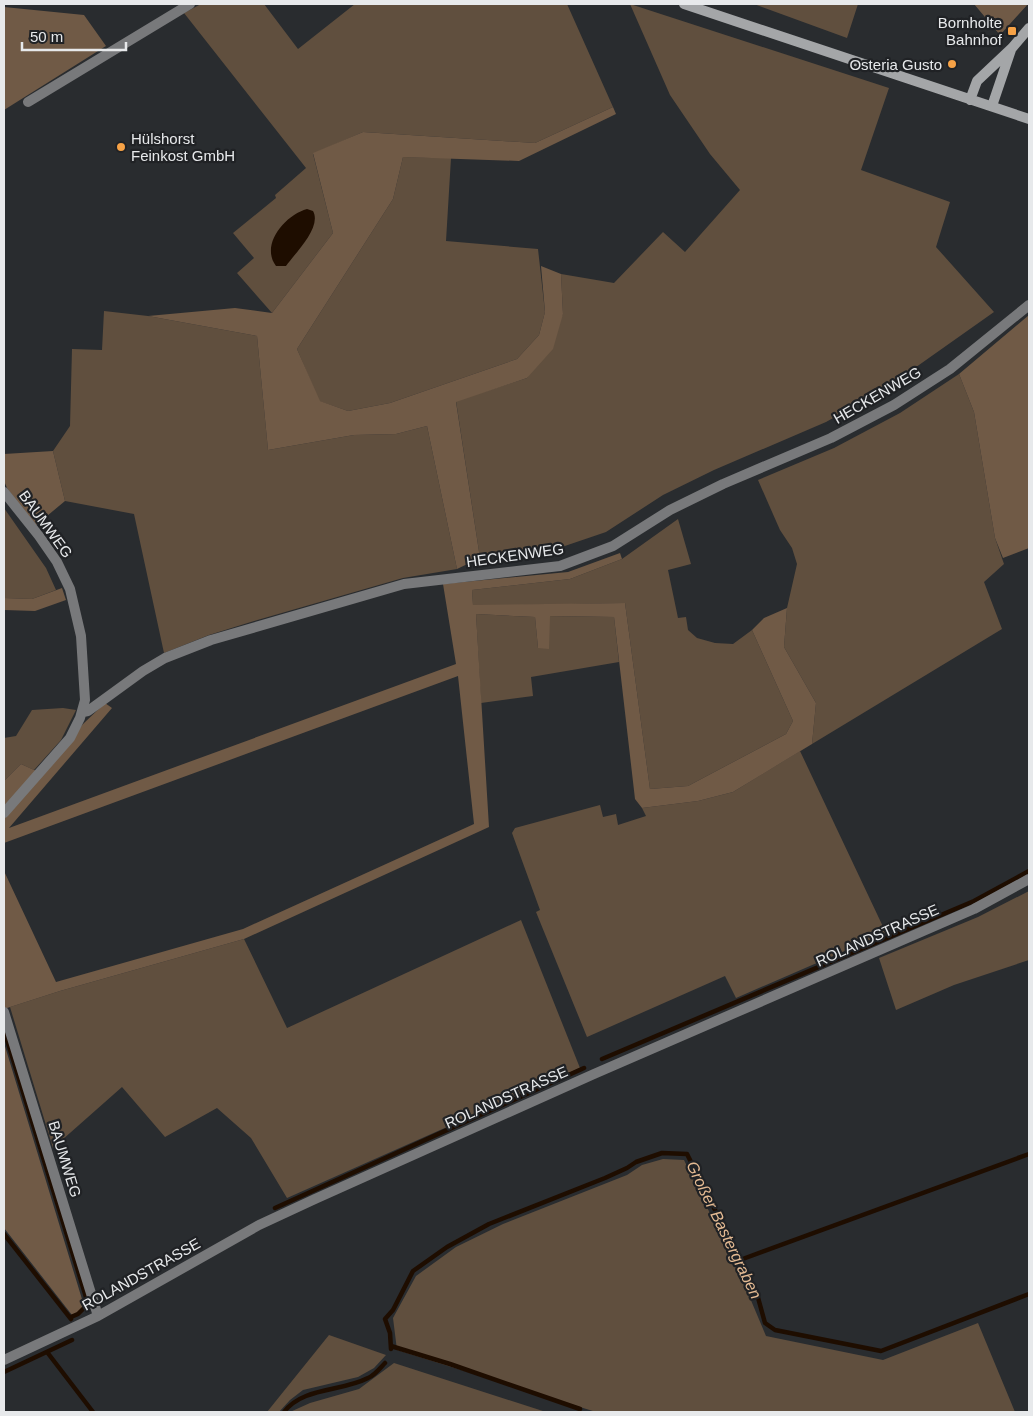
<svg xmlns="http://www.w3.org/2000/svg" width="1033" height="1416" font-family="Helvetica,sans-serif">
<style>
.green{fill:#604f3e}
.forest{fill:#705a46}
.water{fill:#1e0d00}
.lines{fill:none;stroke-linecap:round;stroke-linejoin:round}
.stream{stroke:#1e0d00;stroke-width:4.5}
.street{stroke:#78797b;stroke-width:10}
.secondary{stroke:#a4a6a8;stroke-width:10}
.poi-dot{fill:#f6a246;stroke:#202225;stroke-width:2}
.labels{text-anchor:middle;dominant-baseline:central;stroke-width:4.5;stroke-linejoin:round;paint-order:stroke}
.poi-label{font-size:15px;fill:#e7e9eb;stroke:#202225;text-anchor:end}
.street-label{font-size:15px;fill:#e7e9eb;stroke:#202225}
.water-label{font-size:16px;font-style:italic;fill:#e5bb93;stroke:#202225}
</style>
<rect width="100%" height="100%" fill="#292c2f"/>
<!-- green -->
<path class="green" d="M201,4H264L298,49L355,4H567L613,107L535,143L363,132L313,154L333,233L272,313L237,273L254,258L233,233L276,198L275,195L306,168L184,13Z
M630,4L889,88L861,170L950,202L936,247L994,312L885,389L826,422L714,470L663,495L606,532L556,549L480,558L456,401L527,378L563,314L561,274L614,283L663,232L685,252L740,190L710,154L670,95Z
M754,4H858L847,38Z
M403,157L451,158L446,241L538,249L545,312L539,335L517,359L390,403L348,411L319,401L297,349L393,199Z
M104,311L148,316L257,336L268,450L354,435L396,434L427,426L457,569L403,578L254,621L209,635L164,653L134,514L65,501L53,451L70,426L72,349L102,350Z
M959,374L974,412L995,538L1004,564L984,582L1002,629L812,744L816,703L784,647L787,608L797,564L792,548L780,530L758,480L834,448L900,413Z
M4,508L46,568L56,590L32,599L4,598Z
M678,519L691,564L668,570L678,618L686,617L688,630L697,638L715,643L733,644L752,630L793,721L786,734L688,786L650,789L625,603L473,606L472,590L570,579L622,559Z
M476,614L535,617L538,648H549V616L614,617L619,662L531,677L533,696L481,703Z
M63,708L76,710L61,740L34,770L21,764L4,781V738L16,736L32,710Z
M800,751L886,933L736,998L725,976L587,1037L536,912L540,910L512,833L515,828L600,805L603,817L616,814L618,825L646,816L642,808L698,801L733,792Z
M1029,891V960L954,985L896,1010L879,958L978,917Z
M521,920L580,1068L287,1198L251,1138L217,1108L165,1137L122,1087L53,1148L10,1007L60,991L244,939L287,1028Z
M663,1159L684,1160L742,1279L766,1336L883,1360L978,1323L1015,1412H596L397,1350L393,1318L416,1276L456,1247L503,1224L627,1175L642,1165Z
M329,1335L386,1355L374,1368L358,1377L303,1390L290,1400L279,1412H267Z
M394,1363L546,1412H290L310,1403L359,1389Z"/>
<!-- forest -->
<path class="forest" d="M974,4H1028L1000,35Z
M4,7L84,15L106,46L4,110Z
M613,107L616,114L519,161L403,157L393,199L297,349L320,401L348,411L390,403L517,359L539,335L545,312L541,266L561,274L563,314L553,349L527,378L456,402L480,558L457,569L427,426L396,434L354,435L268,450L257,336L148,316L235,308L272,313L333,233L313,153L363,132L535,143Z
M1029,315V548L1003,558L995,538L974,412L959,374Z
M53,451L65,501L35,526L7,488L4,481V454Z
M620,553L622,559L570,579L472,590L473,605L625,603L650,789L688,786L786,734L793,721L752,630L764,618L787,608L784,647L816,703L812,744L733,792L698,801L642,808L635,799L614,617L550,616L549,649L538,648L535,617L476,614L489,827L244,939L60,991L4,1009V871L56,982L243,929L474,824L458,676L4,843V781L21,764L43,774L83,724L105,703L112,708L9,828L456,664L443,584L568,572Z
M62,588L66,600L35,611L4,610V598L32,599Z
M4,1043L85,1309L72,1315L4,1228Z"/>
<!-- water -->
<path class="water" d="M307,209L313,211C322,227 296,252 286,266H276C260,245 285,215 307,209Z"/>
<g class="lines">
<!-- stream -->
<path class="stream" d="M4,1030L86,1297V1306L78,1314L71,1317
M602,1059L974,901L1029,871
M275,1208L584,1068
M4,1234L71,1319
M740,1260L1029,1154
M391,1346L450,1364L580,1409
M391,1349L390,1333L385,1319L393,1310L413,1271L447,1247L489,1224L605,1178L627,1168L636,1162L662,1153L687,1154L757,1294L765,1323L775,1330L881,1351L1029,1294
M47,1352L93,1412
M4,1372L72,1340
M284,1412C303,1387 341,1392 368,1378C375,1375 380,1368 385,1363"/>
<!-- street -->
<path class="street" d="M28,102L190,4
M4,492L39,536L57,562L70,589L81,636L85,700L80,718L70,738L4,813
M83,712L88,711L143,671L165,658L211,640L404,584L560,566L613,546L670,510L723,484L831,438L894,405L950,369L1029,305
M4,1012L98,1316
M4,1360L98,1316L259,1225L315,1199L594,1074L974,909L1029,879"/>
<!-- secondary -->
<path class="secondary" d="M684,4L1029,119
M970,100L977,81L1012,48L1029,28
M992,106L1011,50"/>
</g>
<!-- markers -->
<g class="poi-dot">
<rect x="1007" y="26" width="10" height="10" rx="2.5"/>
<circle cx="952" cy="64" r="5"/>
<circle cx="121" cy="147" r="5"/>
</g>
<g class="labels">
<!-- poi labels -->
<g class="poi-label">
<text x="1002" y="22">Bornholte<tspan x="1002" dy="17">Bahnhof</tspan></text>
<text x="942" y="64">Osteria Gusto</text>
<text x="131" y="138" text-anchor="start">Hülshorst<tspan x="131" dy="17">Feinkost GmbH</tspan></text>
</g>
<!-- street labels -->
<g class="street-label">
<text transform="translate(877 395) rotate(-30)">HECKENWEG</text>
<text transform="translate(46 524) rotate(54)">BAUMWEG</text>
<text transform="translate(515 555) rotate(-8)">HECKENWEG</text>
<text transform="translate(877 935) rotate(-24)">ROLANDSTRASSE</text>
<text transform="translate(506 1097) rotate(-24)">ROLANDSTRASSE</text>
<text transform="translate(65 1159) rotate(73)">BAUMWEG</text>
<text transform="translate(141 1274) rotate(-29)">ROLANDSTRASSE</text>
</g>
<!-- water labels -->
<g class="water-label">
<text transform="translate(724 1230) rotate(64)">Großer Bastergraben</text>
</g>
</g>
<!-- border -->
<rect width="1033" height="1416" fill="none" stroke="#e7e9eb" stroke-width="10"/>
<!-- scale -->
<path d="M22 42v8h104v-8" fill="none" stroke="#e7e9eb" stroke-width="2.5"/>
<text x="30" y="42" font-size="15" fill="#e7e9eb" stroke="#202225" stroke-width="4" paint-order="stroke">50 m</text>
</svg>
